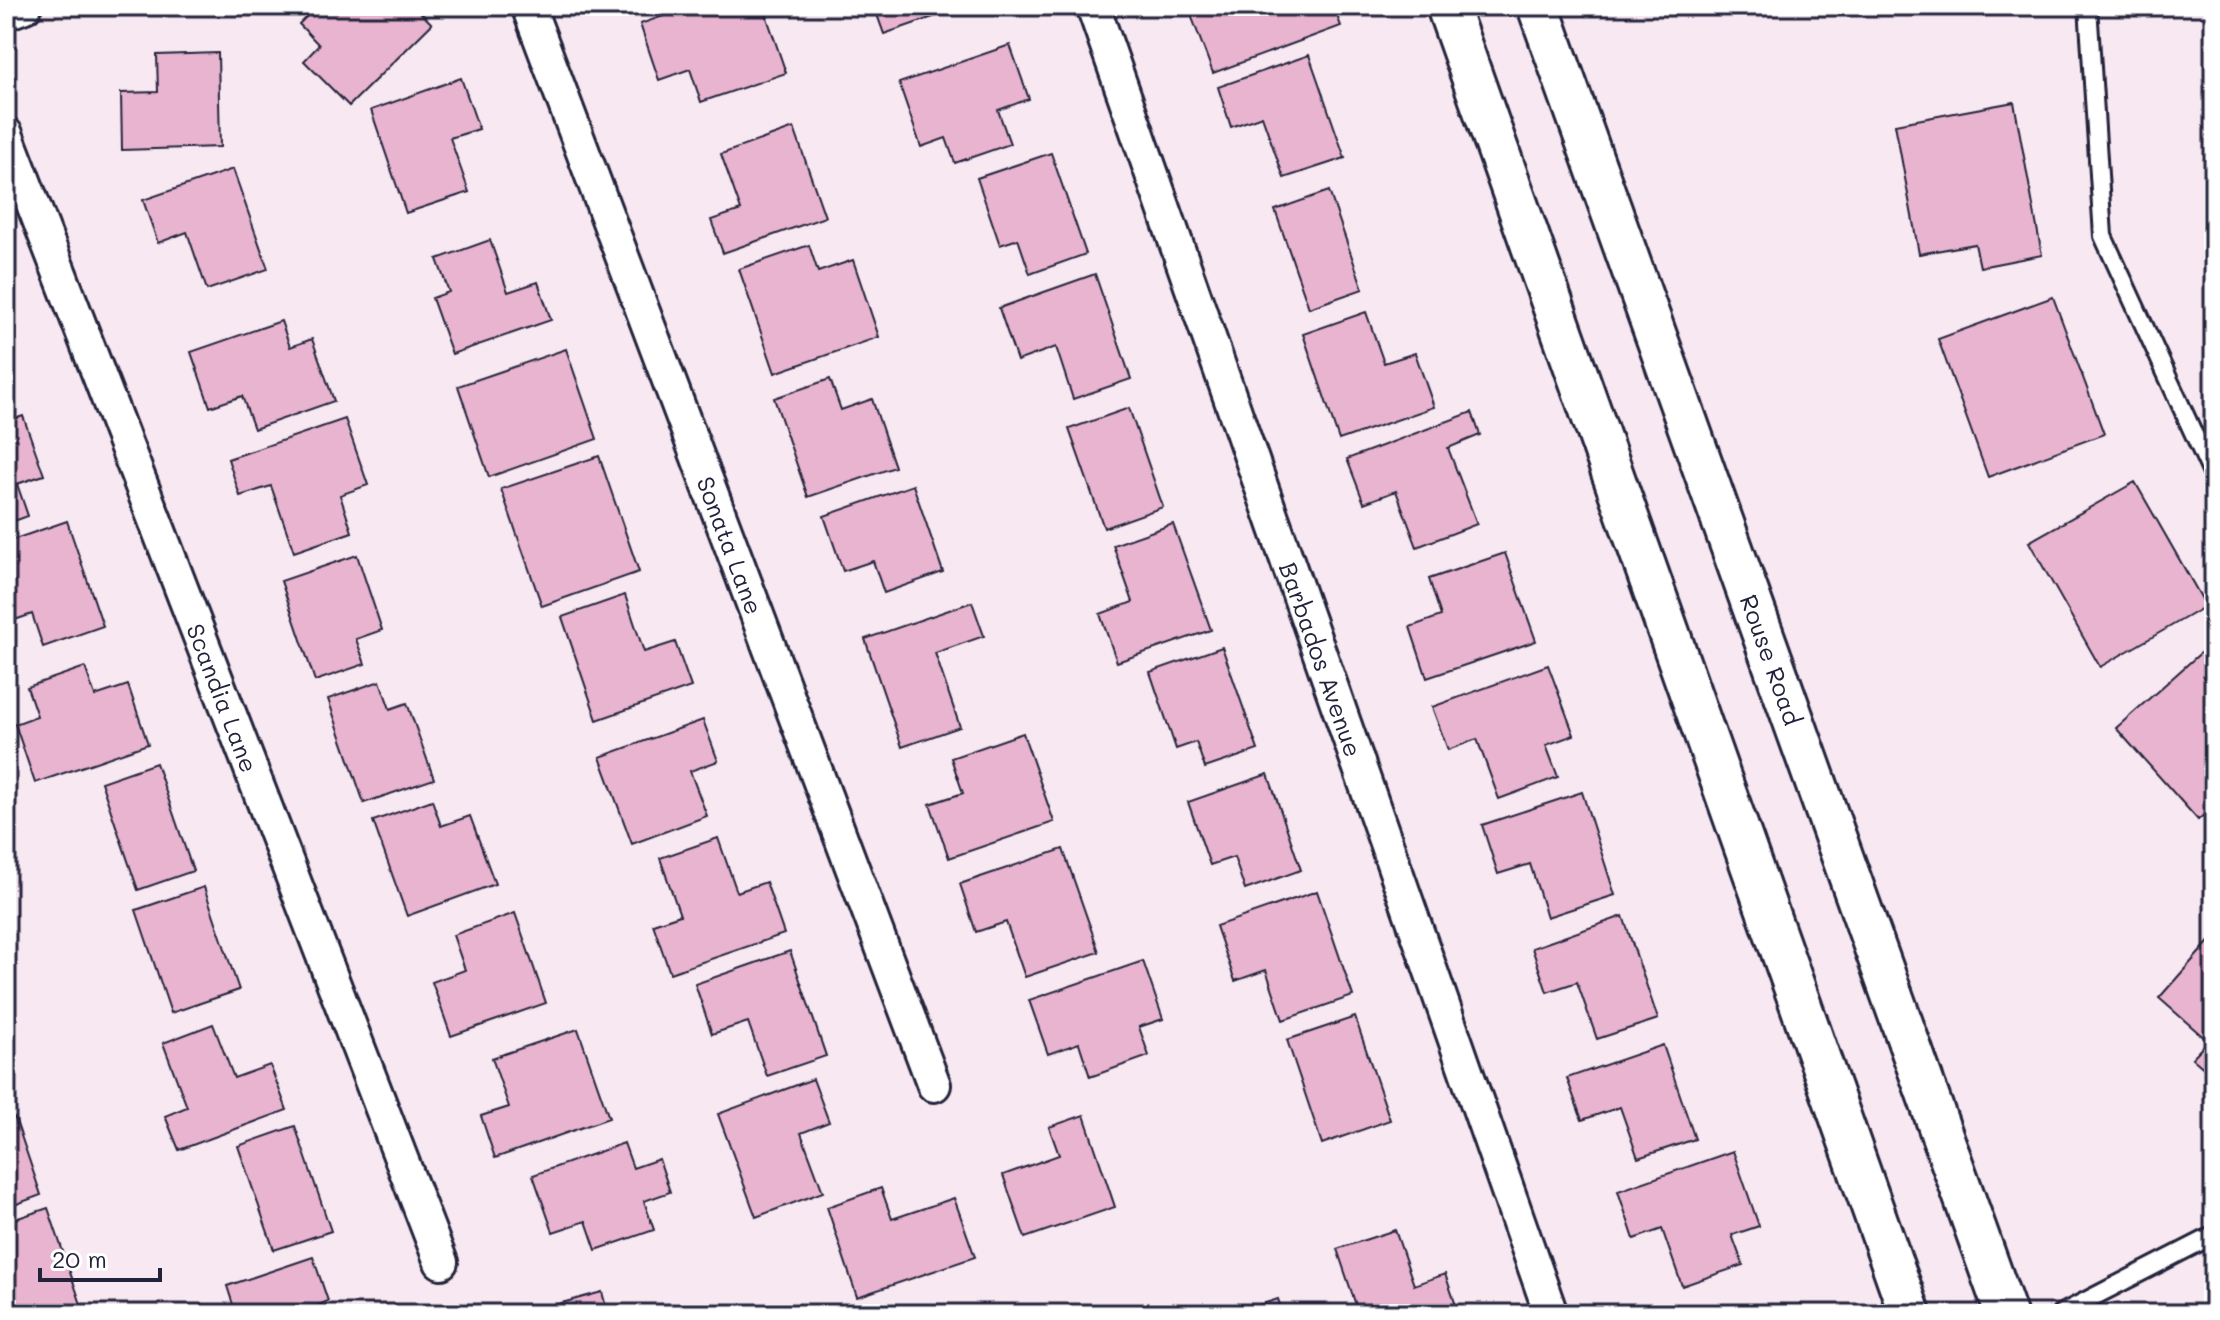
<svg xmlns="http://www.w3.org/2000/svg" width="2220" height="1320" font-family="Mali,sans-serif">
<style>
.building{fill:#e9b4cf;stroke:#22223b;stroke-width:2}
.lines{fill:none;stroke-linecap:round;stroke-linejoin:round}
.service-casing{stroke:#22223b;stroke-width:22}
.minor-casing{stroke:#22223b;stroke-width:38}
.tertiary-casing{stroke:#22223b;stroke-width:46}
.service{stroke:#fff;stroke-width:16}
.minor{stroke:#fff;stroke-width:32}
.tertiary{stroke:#fff;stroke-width:40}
.labels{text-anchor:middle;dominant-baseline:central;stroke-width:7;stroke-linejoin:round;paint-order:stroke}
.street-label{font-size:24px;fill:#22223b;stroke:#fff}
</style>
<rect width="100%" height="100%" fill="#f8e8f1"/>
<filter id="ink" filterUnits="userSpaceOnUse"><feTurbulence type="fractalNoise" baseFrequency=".0125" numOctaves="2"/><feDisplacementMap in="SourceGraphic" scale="16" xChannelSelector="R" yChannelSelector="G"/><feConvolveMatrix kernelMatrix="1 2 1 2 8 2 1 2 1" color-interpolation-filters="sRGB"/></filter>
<g filter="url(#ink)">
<!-- building -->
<path class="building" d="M317,6H414L432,24L349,106L304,61L319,45L299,24Z
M692,6H763L786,73L701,102L690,69L659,80L640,24Z
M874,6H965L884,34Z
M1192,6H1333L1341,26L1213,73L1188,7Z
M1010,45L1029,99L998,110L1010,144L955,163L946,138L921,147L899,83Z
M218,53L220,147L122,150L121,93L158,92L157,55Z
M1309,55L1345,158L1284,178L1262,116L1231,127L1218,87Z
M461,78L479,129L450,138L469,192L406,213L371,110Z
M2014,102L2042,255L1980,267L1975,244L1919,254L1895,124Z
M794,128L825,217L723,253L711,220L741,210L721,154Z
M1051,153L1086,254L1030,274L1018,239L1000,245L977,178Z
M233,169L268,269L207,290L187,232L158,243L143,200Z
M1329,191L1363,289L1309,308L1275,210Z
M490,240L508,292L538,282L551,320L452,354L432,298L449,292L437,259Z
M809,245L818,272L853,260L879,337L775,373L739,269Z
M1095,274L1131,379L1073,399L1056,347L1017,361L999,308Z
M2053,297L2104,434L1988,477L1938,339Z
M1366,312L1384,363L1415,353L1434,407L1339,440L1303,334Z
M281,321L290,347L312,339L334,401L254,429L242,396L210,407L191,352Z
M566,349L597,439L489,477L458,386Z
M830,379L841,410L872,399L895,467L808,497L774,398Z
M1129,408L1163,507L1104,528L1069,429Z
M1472,412L1480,435L1448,448L1477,524L1417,547L1396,491L1364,503L1347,459Z
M23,416L44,475L17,484L28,516L6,524V422Z
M345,419L368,485L340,495L352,532L294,552L271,486L240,496L228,459Z
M599,456L639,572L542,606L501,489Z
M2135,482L2206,606L2100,667L2029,542Z
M913,485L943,572L884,593L873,561L843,571L824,516Z
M67,521L103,626L43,647L32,614L6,623V542Z
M1173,524L1211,630L1117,662L1100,614L1133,602L1113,545Z
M1505,553L1536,641L1427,678L1410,627L1441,616L1429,579Z
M357,555L382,630L356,639L365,664L315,681L281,581Z
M625,595L644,652L675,642L691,687L597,720L562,617Z
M972,602L984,636L935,653L960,727L902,747L865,639Z
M2214,641V806L2198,820L2116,728Z
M1222,647L1258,750L1205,768L1196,742L1176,749L1150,672Z
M1548,665L1574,735L1546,745L1558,777L1499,799L1477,739L1448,750L1432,707Z
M85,667L95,696L128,685L148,744L35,783L15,724L37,716L27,687Z
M380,681L390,709L407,703L434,779L364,803L328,699Z
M703,720L718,761L690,771L707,816L632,844L600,757Z
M1023,733L1054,822L949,858L930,804L963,793L951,758Z
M156,763L193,871L138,890L101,782Z
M1268,774L1301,870L1245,890L1234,857L1210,865L1188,802Z
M1582,792L1615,895L1547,917L1530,864L1498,874L1482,825Z
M432,800L441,826L470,816L495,884L407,916L373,821Z
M718,838L737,892L766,882L784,934L670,973L653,924L680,915L660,858Z
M1063,849L1099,952L1025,977L1006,922L976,932L960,884Z
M204,887L239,990L171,1013L136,910Z
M1317,891L1353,996L1283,1020L1266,970L1235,981L1216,926Z
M515,913L546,1003L451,1036L432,982L465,970L453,935Z
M1623,916L1658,1019L1597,1039L1577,982L1547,992L1532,948Z
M2214,936V1077L2192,1058L2208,1041L2159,998Z
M790,951L826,1056L767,1076L748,1022L712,1034L695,984Z
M1143,961L1163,1019L1139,1027L1149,1056L1090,1077L1079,1043L1048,1054L1029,1000Z
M1355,1017L1390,1120L1322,1144L1287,1040Z
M213,1024L234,1078L270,1065L287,1110L179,1150L165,1116L187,1107L163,1043Z
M578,1029L609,1118L495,1158L481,1116L509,1107L492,1058Z
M1663,1045L1695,1139L1638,1158L1620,1107L1582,1120L1567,1078Z
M813,1079L829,1122L801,1133L823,1192L756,1217L718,1114Z
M1084,1115L1115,1207L1025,1238L1003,1175L1059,1155L1049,1127Z
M15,1118L41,1195L6,1208V1121Z
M295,1126L331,1231L274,1250L238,1146Z
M624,1143L633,1168L659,1159L670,1192L644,1201L654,1230L596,1250L586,1221L553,1232L533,1175Z
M1733,1151L1759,1226L1732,1235L1743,1265L1682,1286L1662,1229L1634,1239L1618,1191Z
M881,1188L892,1219L954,1198L975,1257L857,1297L827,1207Z
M48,1208L84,1313L79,1314H17L6,1281V1222Z
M1395,1230L1414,1285L1445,1274L1459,1314H1359L1337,1249Z
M313,1257L328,1301L299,1314H236L227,1286Z
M602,1292L608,1314H549L547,1307Z
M1278,1299L1283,1314H1231Z
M1755,1307V1314H1672Z"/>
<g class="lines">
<!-- service casing -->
<g class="service-casing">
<path id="service" d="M2088,6L2103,236L2214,478
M2060,1314L2214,1235"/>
</g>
<!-- minor casing -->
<g class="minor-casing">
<g id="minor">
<path id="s1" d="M528,6L934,1085"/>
<path id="s2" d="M1093,6L1551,1314"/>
<path d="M6,13L25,6"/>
<path id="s3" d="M6,134L441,1262"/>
</g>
</g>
<!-- tertiary casing -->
<g class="tertiary-casing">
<g id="tertiary">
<path d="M1447,6L1910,1314"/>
<path id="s4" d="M1538,6L2006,1314"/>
</g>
</g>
<!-- service -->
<use href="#service" class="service"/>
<!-- minor -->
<use href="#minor" class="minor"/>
<!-- tertiary -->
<use href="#tertiary" class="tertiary"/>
</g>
</g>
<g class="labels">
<!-- street labels -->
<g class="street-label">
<text stroke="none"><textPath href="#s1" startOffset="576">Sonata Lane</textPath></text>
<text stroke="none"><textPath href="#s2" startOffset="692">Barbados Avenue</textPath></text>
<text stroke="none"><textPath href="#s4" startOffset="694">Rouse Road</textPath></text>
<text stroke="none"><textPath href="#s3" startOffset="604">Scandia Lane</textPath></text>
</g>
</g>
<!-- margin -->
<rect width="2220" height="1320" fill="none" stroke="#fff" stroke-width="32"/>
<rect x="16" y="16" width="2188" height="1288" fill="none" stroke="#22223b" stroke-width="3" filter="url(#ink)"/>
<!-- scale -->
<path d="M40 1268v12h120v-12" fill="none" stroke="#22223b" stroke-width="4"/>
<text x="52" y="1268" font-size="24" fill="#22223b" stroke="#ffffff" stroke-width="6" paint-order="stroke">20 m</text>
</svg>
